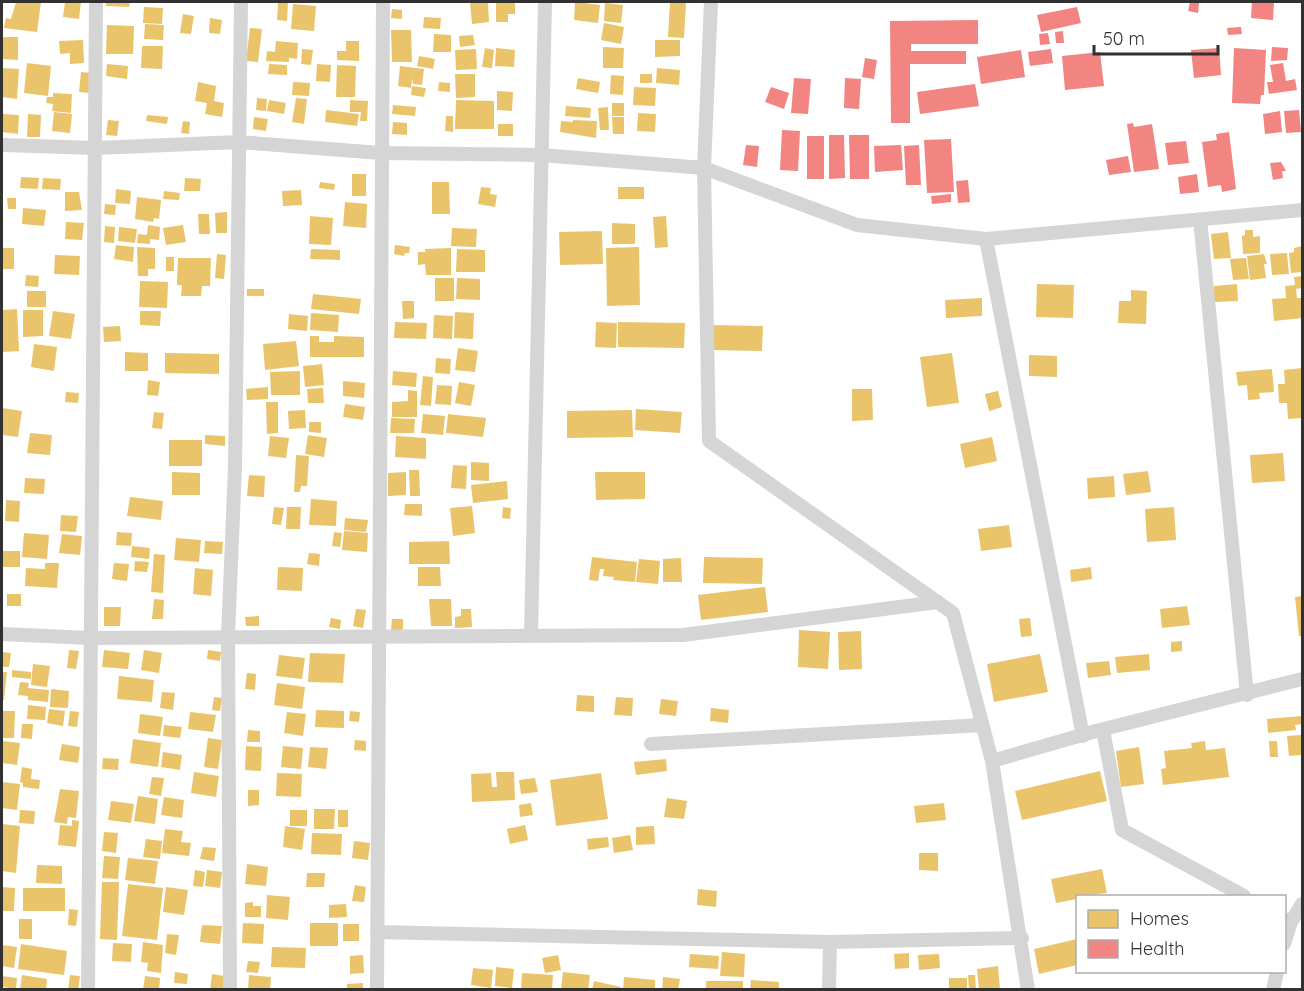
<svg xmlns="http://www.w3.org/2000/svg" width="1304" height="991" font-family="Quicksand,sans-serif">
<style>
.homes{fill:#e9c46a}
.health{fill:#f28482}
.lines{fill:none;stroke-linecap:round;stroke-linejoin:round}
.minor{stroke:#d5d5d5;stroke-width:14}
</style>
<rect width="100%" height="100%" fill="#fff"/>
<!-- homes -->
<path class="homes" d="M16,2H41L37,32L4,28L6,18L11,19Z
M65,2H81L79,19L63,17Z
M106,2H130L129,7L106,6Z
M278,2H288L287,21L277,20Z
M470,2H488L489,22L472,24Z
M496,2H515V14H508V22H496Z
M575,2L600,5L598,23L574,20Z
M670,2L686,3L684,38L668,37Z
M605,3L623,5L621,23L604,21Z
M293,4L316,6L314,31L291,29Z
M144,7L163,8L162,24L143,23Z
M392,9L402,10V19L391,18Z
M183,14L194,16L191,34L180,33Z
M424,17L441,18L440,29L423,28Z
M210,18L222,20L220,34L209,33Z
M604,23L624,27L621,44L601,40Z
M145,24L164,25L163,40L144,39Z
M107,25L134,26L133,54H106Z
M250,28L262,29L258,62L246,61Z
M391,30H411L412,62H392Z
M434,34L451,35V52H433Z
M473,35L475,45L460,47L459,36Z
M2,37H18V60L2,59Z
M83,40L84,63L70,64V53L60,54L59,41Z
M655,40H680V56L655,57Z
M276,41L298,43L297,59L289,58V62L266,61L267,51L275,52Z
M346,41H359V61L337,60V51H346Z
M142,46H163L162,69L141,68Z
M603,47L624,48L623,68H603Z
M485,48L494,50L492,68L482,67Z
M496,48L515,50L514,67L495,66Z
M302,49L313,50L311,65L301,64Z
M476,49L477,69L456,70L455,50Z
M419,56L435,59L433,69L417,66Z
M27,63L51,66L48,96L24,93Z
M107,64L128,66L127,79L106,76Z
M269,64L287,65V75L268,74Z
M317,64L331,65L330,82L316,81Z
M337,65L356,66L355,97H336Z
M400,66L424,69L422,85L413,84L412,78L411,88L398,86Z
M2,68L19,69L17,99L2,97Z
M657,68L680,70L679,85L656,83Z
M81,72L92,73L90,93L79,92Z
M455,74H475V97L456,98Z
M640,74H652V83H640Z
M611,75L624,76L623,95L610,94Z
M578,78L600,82L598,93L576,89Z
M198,82L216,86L214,101L224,103L222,117L205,114L207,103L195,101Z
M293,82L310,83L309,96L292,95Z
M439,82L450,83V92L438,91Z
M412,86L426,88L424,97L411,95Z
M634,87L656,88L655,106L633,105Z
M497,91L513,92L512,111L497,110Z
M53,93L72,94L71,113L52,111L53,104L46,103L47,97H53Z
M257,98L267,99L266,111L256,110Z
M296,98L307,99L304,124L292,122Z
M269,100L286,103L284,114L267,111Z
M350,100L368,101L367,121H360L361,112H350Z
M456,100L494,101V129H455Z
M612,103H624V116H612Z
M393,105L416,107L415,116L392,114Z
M566,106L591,108L590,118L565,116Z
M608,107L609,130H600L598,108Z
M326,110L359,114L357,126L325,122Z
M54,112L72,114L70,133L52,131Z
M638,113L656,114L655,132L637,131Z
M2,114L19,115L18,134L2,132Z
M28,114L41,115L40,137H27Z
M147,115L168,117L167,124L146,121Z
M446,116H453V132L445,131Z
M254,117L268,119L266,131L253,129Z
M612,117H624V134H613Z
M108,120L119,121L117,136L106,135Z
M573,120L597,121L596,138L560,132L561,121L573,122Z
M183,121L190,122L189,134L181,133Z
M393,122L407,123V135L392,134Z
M498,124H513V136H498Z
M352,174H366V196H352Z
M21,177L39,178L38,189L20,188Z
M43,178L61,179L60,190L42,189Z
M185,178L201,179L200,191H184Z
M320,182L335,184L334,190L319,188Z
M432,182H449L450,214H432Z
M481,187L491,188L490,194L497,195L495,207L478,204Z
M618,187H644V199H618Z
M116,189L131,191L130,204L115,203Z
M301,190L302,205L283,206L282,191Z
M164,191L180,193L179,200L163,199Z
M65,192H79L82,210L65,211Z
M137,197L161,200L159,219L154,218L153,222L135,219Z
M7,198H16V209H8Z
M345,202L367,204L366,228L343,226Z
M105,204L116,205L115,215L104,214Z
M23,208L46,210L44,226L22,224Z
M227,212V233H216L215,213Z
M198,214H209L210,234H199Z
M310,216L333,218L331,245L309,244Z
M666,216L668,247L655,248L653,217Z
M66,222L84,223L82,240L65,239Z
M612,223L635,224V244H612Z
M148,225L160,227L159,240L150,239V244L137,243L138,234L147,235Z
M183,225L186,242L166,245L163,228Z
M105,226L115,227L114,243L104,242Z
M119,227L137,229L135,243L118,241Z
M452,228L477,229L476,247L451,246Z
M1245,230H1253V237L1260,236V253L1243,254L1242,236L1245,235Z
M602,231L603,264L560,265L559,232Z
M1228,232L1231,258L1214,259L1211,234Z
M116,245L134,247L133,262L114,259Z
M395,245L410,247L409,253H405L404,256L394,254Z
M1302,246V272L1291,273L1289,253L1294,252V248Z
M137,247L155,248V269H148V276H138Z
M639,247L640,305L607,306L606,248Z
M2,248H14V269H2Z
M451,248V275H426L425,264L418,265V252H425V249Z
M311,249L340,250V260L310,259Z
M457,249L485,250V272H456Z
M1287,253L1289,274L1272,275L1270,254Z
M217,254L226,255L224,279L215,278Z
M1264,254L1267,264H1264L1266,278L1250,280L1247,256Z
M55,255L80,256L79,275L54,274Z
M166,257H174V271H166Z
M178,258H211L210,286H202L201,296H181L182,285H177Z
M1246,258L1249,279L1233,280L1230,259Z
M26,275L39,276L38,287L25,286Z
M1302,276V288L1296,289L1297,298H1302V318L1274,321L1272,299L1286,298L1285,286L1295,285L1294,277Z
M435,278H454V301H435Z
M457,278L480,279V300L456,299Z
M140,281L168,282L167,308L139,307Z
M1037,284L1074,285L1073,318L1036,317Z
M1237,284L1238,301L1214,302V286Z
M247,289H264V296H247Z
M1131,290L1147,291L1146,324L1118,323L1119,301H1131Z
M27,291H46V307H27Z
M313,294L361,299L359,314L311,309Z
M982,298V316L946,318L945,300Z
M402,301H414V318L403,319Z
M17,309L19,351L2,352V310Z
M23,310H43V336L23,337Z
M53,311L75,314L71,339L49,336Z
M140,311H161L160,326L140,325Z
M455,312L474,313L473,339L454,338Z
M311,313L339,315L338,332L310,330Z
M289,314L308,316L307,331L288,329Z
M434,315L453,316L452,339L433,338Z
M395,322L427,323L426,339L394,338Z
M596,322L617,323L616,348L595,347Z
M618,322L685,323L684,348L618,347Z
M710,325L763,326L762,351L710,350Z
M120,326L121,341L104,342L103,327Z
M310,336H319V342H334V336L364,337V357H310Z
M296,341L299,366L265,370L263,344Z
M34,344L57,347L54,371L31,367Z
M458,348L478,351L475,372L455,370Z
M125,352L148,353V371H125Z
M165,353L219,354V374L165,373Z
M952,353L959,403L927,407L920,357Z
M1029,355L1057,356V377L1029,376Z
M436,358L451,359L450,374L435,373Z
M322,364L324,385L305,387L303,366Z
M1302,368V418L1288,419L1287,403H1279L1278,384H1285L1284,370Z
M1272,369L1274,392L1259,393L1260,399L1248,400L1247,385L1238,386L1236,372Z
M300,371V395H271L270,372Z
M393,371L417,373L416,387L392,385Z
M423,376L433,377L431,406L420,405Z
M148,380L160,382L158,396L147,395Z
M343,381L365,383L364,398L343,396Z
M459,382L475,385L471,406L455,403Z
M437,385L452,386L451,405L435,404Z
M268,387V399L247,400L246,389Z
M323,388L324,403H308L307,389Z
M852,389H872L873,420L852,421Z
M408,390L417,391V417H392V402L408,401Z
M998,391L1002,407L989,411L985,394Z
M66,392L79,393L78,403L65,402Z
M266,402H278V433L267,434Z
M345,404L365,407L363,420L343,417Z
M2,408L22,411L18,437L2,435Z
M636,409L682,412L680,433L635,430Z
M305,410L306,428L289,429L288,411Z
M632,410L633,437L567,438V411Z
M154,412L164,413L162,429L152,428Z
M423,414L445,416L443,435L421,433Z
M448,414L486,418L483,437L446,433Z
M391,418L415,419L414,433H390Z
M309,422H321V433L309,432Z
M30,433L52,435L50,455L27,453Z
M205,435L225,436V446L205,444Z
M308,435L327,438L324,457L305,454Z
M270,436L289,438L286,458L268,456Z
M396,436L426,438V459L395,457Z
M992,437L997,461L965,468L960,444Z
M169,440H202V466H169Z
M1283,453L1285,481L1252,483L1250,455Z
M296,455L309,456L307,486H301L300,492H294Z
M471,462L489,463V481L471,480Z
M453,465L467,466L466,489L451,488Z
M409,470H419L420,496H410Z
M1148,471L1151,492L1126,495L1123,474Z
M172,472L200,473V495H172Z
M406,472V495L388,496V473Z
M595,472H645V499L596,500Z
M249,475L265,476L264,497L247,496Z
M1114,476L1115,497L1088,499L1087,478Z
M25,478L45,479L44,494L24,493Z
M507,481L508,499L473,503L471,485Z
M130,497L163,501L161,520L127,516Z
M311,499L337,501L336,526L309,525Z
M6,500L20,501L19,522L5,521Z
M405,504H422V516L404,515Z
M472,506L475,533L453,536L450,508Z
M274,507L284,508L281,525L272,524Z
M287,507H301L300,529H286Z
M503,507L511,508L510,519L502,518Z
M1174,507L1176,540L1147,542L1145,509Z
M61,515L78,516L76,532L60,531Z
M345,518L368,520L366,532L344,530Z
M1009,525L1012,547L981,551L978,529Z
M344,531L368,533L367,552L342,550Z
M117,532L132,533L131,546L116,545Z
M334,532L342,533L340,547L332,546Z
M24,533L49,535L47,559L22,557Z
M62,534L82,536L80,555L59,553Z
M176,538L201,540L199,562L174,560Z
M205,541L223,542L222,554L204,553Z
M449,541L450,564H409V542Z
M132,546L150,548L149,559L131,557Z
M3,551H20V567H2Z
M309,553L320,554L319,566L307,564Z
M154,554L165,555L163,593L151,592Z
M592,557L637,562L635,582L613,580L614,577L603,576L604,569H600L598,581L589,580Z
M704,557L763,558L762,584L703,583Z
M681,558L682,582H663V559Z
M639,559L660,561L658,584L636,582Z
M135,561L149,562L147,572L134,571Z
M45,563H59L57,588L25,586L26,568L45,569Z
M114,563L129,564L127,581L112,579Z
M278,567L303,568L302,591L277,590Z
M418,567H440L441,586H418Z
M1091,567L1092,579L1071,582L1070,570Z
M195,568L213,570L211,596L193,594Z
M765,587L768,612L701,620L698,595Z
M7,594H21V606H7Z
M1302,596V636H1299L1295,597Z
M154,599L164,600L163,619H152Z
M429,599H451L452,626H431Z
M1187,606L1190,625L1162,628L1160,609Z
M104,607H121L120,626H104Z
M356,609L366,610L363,628L353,626Z
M461,609H471L472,627L455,628V617L461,616Z
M259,616V626H246L245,617Z
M331,618L341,620L340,629L329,627Z
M1030,618L1032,636L1021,637L1019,619Z
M392,619H403V631L391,630Z
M799,630L830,632L828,669L798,667Z
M861,631L862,669L839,670L838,632Z
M1182,641V651L1171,652V642Z
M69,650L79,651L76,669L67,668Z
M104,650L130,653L128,669L102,667Z
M144,650L162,653L159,673L141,670Z
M208,650L221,652L220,661L207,659Z
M2,652L11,653L9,667H2Z
M310,653L345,654L343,683L308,682Z
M1040,654L1048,692L994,702L987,664Z
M1149,654L1150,670L1117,673L1115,657Z
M279,655L305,658L302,679L276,676Z
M1109,661L1111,675L1088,678L1086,663Z
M33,664L50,666L47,687L31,685Z
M12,670L31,672V679L12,677Z
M2,672H7L4,700H2Z
M247,673L256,674L255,690L245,689Z
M119,676L154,680L152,702L117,699Z
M20,682L29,683L28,688L49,690L48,702L28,700V696L18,695Z
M277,683L305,687L302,709L274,705Z
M51,689L69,691L68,708L50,707Z
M162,692L175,693L173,710L160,708Z
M577,695L594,696V712L576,711Z
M214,697L222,698L220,711L212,710Z
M616,697L633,698L632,716L614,715Z
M661,699L678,701L676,716L659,714Z
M28,705L46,707L45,720L27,719Z
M711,708L729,710L728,723L710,721Z
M49,709L65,711L63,726L47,723Z
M316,710L344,711V728L315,727Z
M2,711H15L14,738H2Z
M70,711L79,712L77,727L68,726Z
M350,711L360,712L359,722L349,721Z
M190,712L216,715L213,732L188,729Z
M287,712L306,714L303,736L284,733Z
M140,714L163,717L160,736L138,733Z
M1302,716V724L1295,725L1296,730L1268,733L1267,719Z
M22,724H33L32,739L21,738Z
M164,725L182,727L180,738L163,736Z
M248,730L260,731V742H247Z
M1302,735V755L1289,756L1287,736Z
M208,738L222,740L218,769L204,767Z
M133,739L161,743L158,767L130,763Z
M355,740L366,741V751L354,750Z
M2,741L20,743L17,765L2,763Z
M1205,741L1206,750L1225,748L1229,777L1163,785L1161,769L1166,768L1164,751L1192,748L1191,743Z
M1269,741H1277L1278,757H1270Z
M62,744L80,747L78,763L59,760Z
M246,746L262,747L261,771L245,770Z
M283,746L303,748L301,769L281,767Z
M310,747L328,748L326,769L308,767Z
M1139,747L1144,784L1121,787L1116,751Z
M163,752L182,755L180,770L161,767Z
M103,758L119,759L118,770L102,769Z
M666,759L667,771L636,775L634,762Z
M22,767L32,769L31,779L40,780L39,789L23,787V783L20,782Z
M1100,771L1107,801L1022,820L1015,791Z
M194,772L219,776L216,797L191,793Z
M496,772H514L515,800L472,802L471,774L491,773L492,787H497Z
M277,773L302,774L301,797L276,796Z
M601,773L608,819L556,826L550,780Z
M152,777L164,778L161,796L149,794Z
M535,778L538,792L521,794L519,780Z
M2,782L20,784L17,810L2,808Z
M60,789L79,791L76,818L68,817L67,824L54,822Z
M248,790H259V805L248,806Z
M138,796L158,799L155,824L134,821Z
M164,797L184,800L182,818L161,815Z
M667,798L687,801L684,819L664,817Z
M111,801L134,804L131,823L108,820Z
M531,803L533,815L520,817L519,805Z
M944,803L946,820L916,823L914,806Z
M314,809H335L334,829H314Z
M20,810L35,811L34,824L19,823Z
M290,810H307V826H290Z
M338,810H348V827H338Z
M72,820L79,821L76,847L58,845L60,825L72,826Z
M2,824L20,826L16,873L2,871Z
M525,825L528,840L510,844L507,829Z
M285,826L305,829L302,850L283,847Z
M654,826L655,844L636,845V827Z
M165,829L183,831L181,842L191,843L189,856L162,853Z
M104,832L118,833L116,853L102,851Z
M312,833L342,834L341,855L311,854Z
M630,835L633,850L614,853L612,838Z
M608,837L609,847L588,850L587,839Z
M146,839L162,841L160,859L143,857Z
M354,841L370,843L368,860L352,858Z
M203,847L216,848L214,861L200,859Z
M919,853H938V871L919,870Z
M104,856L120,857L118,879L102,878Z
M128,858L158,861L155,884L125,880Z
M247,864L268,867L266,886L245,884Z
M37,865L62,866V884L36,883Z
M1102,869L1107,893L1078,896L1077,899L1056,903L1051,879Z
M195,870L205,872L203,887L193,886Z
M207,870L222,872L220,888L205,886Z
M307,873H325L324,887H306Z
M102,882H119L117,940L100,939Z
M128,884L163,888L157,940L122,936Z
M355,885L366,887L364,902L352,901Z
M2,887L15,888L14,911H2Z
M166,887L188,890L184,915L163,912Z
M23,888H65V911H23Z
M698,889L717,891L716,907L697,905Z
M267,895L290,897L288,920L266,918Z
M253,902V906H261V917H245V903Z
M346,904L347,917L329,918V905Z
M69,909L78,910L76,926L68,925Z
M19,919H32V939H19Z
M243,923L264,924L263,944L242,943Z
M310,923H338V946H310Z
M343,924H359V941H343Z
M202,925L222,926L220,944L200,942Z
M167,934L179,935L176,955L165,953Z
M1077,939V965L1039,974L1034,949Z
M143,942L163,945L161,973L147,971L148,963L141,962Z
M113,943L132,944L131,962L112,961Z
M21,944L67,951L64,975L18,969Z
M2,945L17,947L14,968L2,966Z
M272,947L306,948L305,968L271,967Z
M722,952L745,954L744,977L720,976Z
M909,953V968L895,969L894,954Z
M690,954L719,956L718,969L689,967Z
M939,954L940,968L919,970L918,955Z
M363,955L364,973L350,974V956Z
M558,955L561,970L545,973L542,958Z
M248,961L260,962L258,973L246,972Z
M998,966L1000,990H979L977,969Z
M496,967L514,969L512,988L495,986Z
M473,968L493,970L491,988L471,985Z
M175,972L188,974L187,984L174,983Z
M563,972L590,975L588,990H561Z
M522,973L553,975L552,990H521Z
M212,974L224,976L223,990H210Z
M22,975L47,979L46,990H20Z
M70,975L80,976L78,990H68Z
M249,975L271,977L270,990H248Z
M968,975H975L976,990H969Z
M2,976L17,978L16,989L2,987Z
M145,976L160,978L159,990H143Z
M624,977L655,980V990H623Z
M663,977L680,979L678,990H662Z
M949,978H967V990H949Z
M751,980L779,982V990H750Z
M594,981L621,987L620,990H592Z
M706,981H743V990H706Z
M363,983V990H347V984Z"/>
<!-- health -->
<path class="health" d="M1190,2L1199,3L1198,13L1188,11Z
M1252,2H1274L1273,20L1251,18Z
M1077,7L1081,23L1041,32L1037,15Z
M978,20V44H911V51H966V64H910V123H891L890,21Z
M1241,27L1242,34L1228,35L1227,28Z
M1063,31L1064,43H1056L1055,32Z
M1048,33L1050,44L1040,45L1039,34Z
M1272,47L1288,48L1287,60L1271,61Z
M1219,48L1221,75L1194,78L1191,50Z
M1234,48L1266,50L1264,95H1261L1260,104L1232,103Z
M1051,49L1053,63L1030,66L1028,52Z
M1021,50L1025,77L981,84L977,57Z
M1100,52L1104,86L1065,90L1062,56Z
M865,58L877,60L874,79L862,77Z
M1283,63L1286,81L1295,79L1297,90L1269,94L1267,82H1273L1270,65Z
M794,78L811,79L808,114L791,113Z
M845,78L861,79L859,109L844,108Z
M975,84L979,106L920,114L917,92Z
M771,87L789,93L784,109L765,102Z
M1299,110L1301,132L1286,133L1284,111Z
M1280,111L1282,132L1265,134L1263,114Z
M1133,123L1134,127L1152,124L1159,169L1134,172L1127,124Z
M782,130L800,131L798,171L780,170Z
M1229,132L1236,189L1222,192L1221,185L1208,187L1202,142L1217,140L1216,134Z
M829,135H844L845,178L829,179Z
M849,135H869V179H850Z
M807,136H824V179H807Z
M951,139L954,192L927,193L924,140Z
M1186,141L1189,163L1168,165L1165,143Z
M746,145L759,146L757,167L743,165Z
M901,145L903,170L875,172L874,146Z
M919,145L921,185H906L904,146Z
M1128,156L1131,172L1109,175L1106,160Z
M1281,162L1286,171H1282L1283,178L1273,180L1270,163Z
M1197,174L1199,192L1180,194L1178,177Z
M968,180L970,202L958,203L956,181Z
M951,194V202L932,204L931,196Z"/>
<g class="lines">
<!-- minor -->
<path class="minor" d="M2,145L96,148L239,142L381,153L541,155L704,168L711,2
M1200,219L1247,695
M986,239L1083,736
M2,634L90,638L683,635L938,602
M531,636L545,2
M1103,730L1122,830L1244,896
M651,744L982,725
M992,761L953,613L709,441L704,168L857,225L986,239L1302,210
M1284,919L1291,922L1284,944
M1291,922L1302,904
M377,932L830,942L1022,938
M88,990L96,2
M230,990L228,635L235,467L241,2
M377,990L383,2
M829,990L830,942
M1028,990L992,761L1096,731L1302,679
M1273,990L1277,972"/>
</g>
<!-- border -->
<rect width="1304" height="991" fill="none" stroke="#313131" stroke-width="6"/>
<!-- legend -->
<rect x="1076" y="895" width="210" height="78" fill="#ffffff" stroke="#adadad" stroke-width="1.5"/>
<rect x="1088" y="910" width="30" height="18" fill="#e9c46a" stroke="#adadad" stroke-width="1.5"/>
<text x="1130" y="925" font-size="18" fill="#313131">Homes</text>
<rect x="1088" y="940" width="30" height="18" fill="#f28482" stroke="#adadad" stroke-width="1.5"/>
<text x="1130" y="955" font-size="18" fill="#313131">Health</text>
<!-- scale -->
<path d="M1094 45v9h124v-9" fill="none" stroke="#313131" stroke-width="3"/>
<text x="1103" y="45" font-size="18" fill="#313131" stroke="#ffffff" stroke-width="4.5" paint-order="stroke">50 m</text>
</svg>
